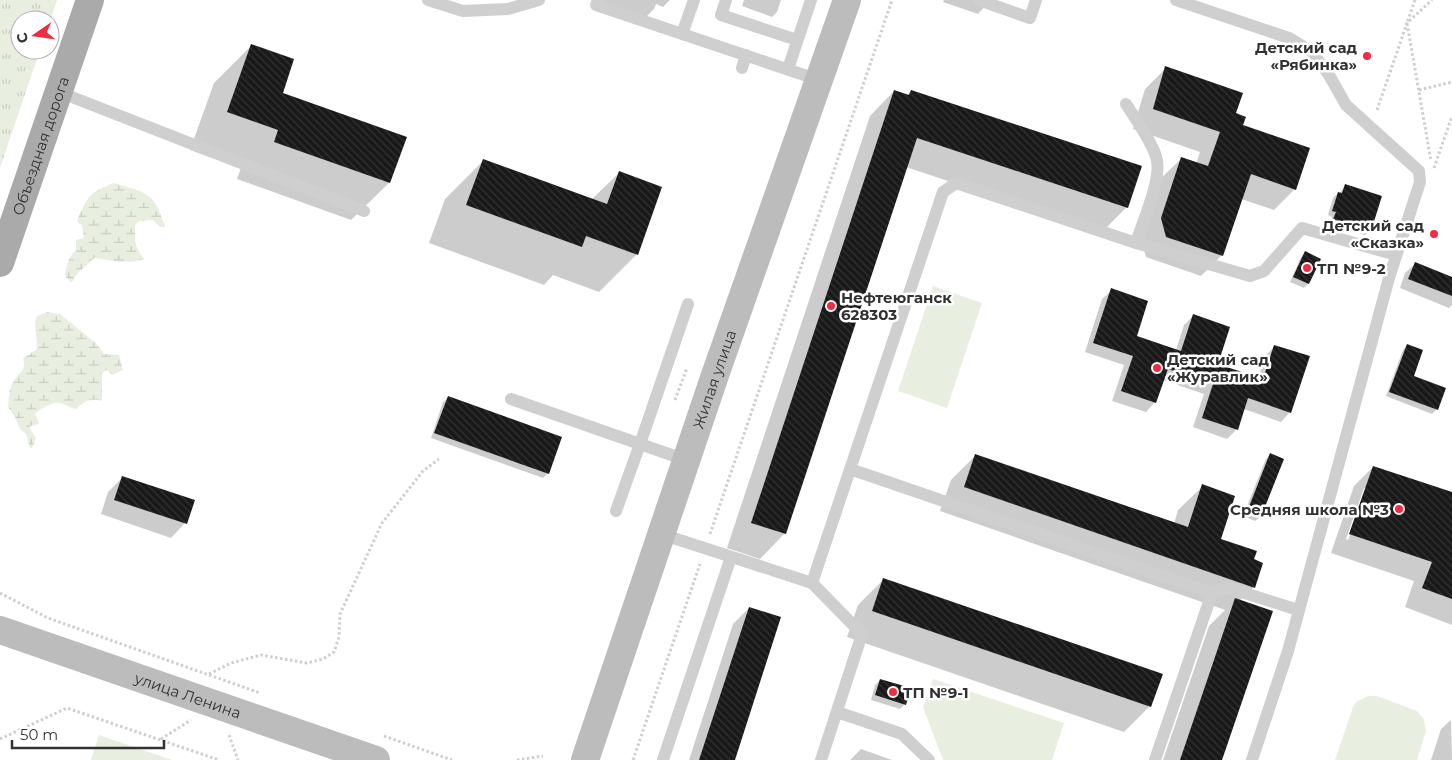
<svg xmlns="http://www.w3.org/2000/svg" width="1452" height="760" font-family="Montserrat,sans-serif">
<style>
.grass{fill:url(#grass-tufts)}
.wetland{fill:url(#wetland-marsh)}
.park{fill:#e9efe0}
.shadow{fill:#0003;fill-rule:evenodd}
.building{fill:url(#building-back-hatch)}
.lines{fill:none;stroke-linecap:round;stroke-linejoin:round}
.path{stroke:#cfcfcf;stroke-width:3;stroke-dasharray:2.5 2.5;stroke-linecap:butt}
.lane{stroke:#cfcfcf;stroke-width:12}
.secondary{stroke:#bcbcbc;stroke-width:28}
.primary{stroke:#aaa;stroke-width:28}
.poi-dot{fill:#f22b42;stroke:#fff;stroke-width:2}
.labels{text-anchor:middle;dominant-baseline:central;stroke-width:5;stroke-linejoin:round;paint-order:stroke}
.poi-label{font-size:15px;font-weight:bold;fill:#323232;stroke:#fff;text-anchor:start}
.street-label{font-size:15px;fill:#323232;stroke:#fff}
</style>
<defs>
<pattern id="grass-tufts" width="24" height="20" patternUnits="userSpaceOnUse" patternTransform="scale(1.25)"><rect width="24" height="20" fill="#e9efe0"/><path d="M3 7l-1-3M5 7V3M7 7l1-3M15 17l-1-3M17 17v-4M19 17l1-3" fill="none" stroke="#c8cdc1"/></pattern>
<pattern id="wetland-marsh" width="20" height="14" patternUnits="userSpaceOnUse" patternTransform="scale(1.25)"><rect width="20" height="14" fill="#e9efe0"/><path d="M1 5h8M5 5V1M11 12h8M15 12V8" fill="none" stroke="#c8cdc1"/></pattern>
<pattern id="building-back-hatch" width="6" height="6" patternUnits="userSpaceOnUse" patternTransform="scale(1.25)"><rect width="6" height="6" fill="#191919"/><path d="M-1 5l2 2M0 0l6 6M5-1l2 2" fill="none" stroke="#323232"/></pattern>
</defs>
<rect width="100%" height="100%" fill="#fff"/>
<!-- grass -->
<path class="grass" d="M0,0H57L50,21L20,20V50H40L0,168Z"/>
<!-- wetland -->
<path class="wetland" d="M114,183C146,193 155,192 165,227H160L153,220L139,221L135,225C135,241 134,246 144,259C129,265 109,260 94,258C86,268 79,268 73,281L70,282L65,276C66,266 69,256 76,250V240L84,238L82,225L78,223L77,220C89,195 88,193 114,183Z
M48,312L60,314L97,344L104,354L119,355L123,370L112,375L107,370L102,373V401C92,398 83,401 76,409C70,408 67,405 61,403C53,400 42,409 35,413L39,424L30,426V429L36,438L32,448H30L26,434L20,429L15,417L8,407C9,398 9,386 15,379C22,370 26,371 23,358L36,350C39,337 32,329 37,316Z"/>
<!-- park -->
<path class="park" d="M933,286L982,303L947,408L898,391Z
M933,679L1064,723L1052,760H943L923,707Z
M1368,696H1377L1417,711L1424,719L1426,731L1417,760H1335L1353,707L1356,702Z
M99,735L172,760H91Z"/>
<!-- shadow -->
<path class="shadow" d="M595,0H670L663,7L656,4L654,9L645,18Z
M744,0H781L777,12L772,17L742,6Z
M944,0H991L978,14L943,2Z
M252,45L281,93L389,183L351,220L237,179L241,168L190,150L214,83Z
M1166,68L1234,114L1295,189L1274,210L1241,199L1222,255L1201,276L1146,257L1141,240L1160,179L1181,159L1196,164L1200,152L1133,129L1145,89Z
M894,91L907,95L911,91L1127,207L1102,232L906,167L784,534L760,559L727,548L870,116Z
M483,161L591,200L619,173L637,254L599,292L553,275L544,285L429,243L445,199Z
M1345,186L1381,197L1370,231L1365,235L1329,224L1332,217L1328,215L1333,198L1338,193L1339,194Z
M1305,253L1320,259L1308,284L1304,288L1290,282L1301,257Z
M1415,264L1452,278V305L1449,308L1400,288L1405,273Z
M1112,290L1135,337L1176,350L1184,325L1193,316L1217,365L1258,378L1265,356L1275,346L1290,412L1281,422L1244,409L1237,429L1227,439L1193,427L1204,394L1163,380L1155,402L1146,412L1112,401L1124,365L1085,352L1102,299Z
M1407,345L1412,377L1437,409L1432,414L1386,396L1403,350Z
M448,398L548,473L543,478L431,438L443,402Z
M976,455L1174,524L1178,510L1203,486L1219,540L1252,560L1254,587L1239,601L1221,760H1163L1209,626L1225,610L940,511L951,480Z
M1270,455L1283,459L1260,517L1255,521L1243,516L1266,459Z
M1373,467L1452,493V625L1405,607L1414,581L1331,553L1354,486ZM1364,488H1367L1348,540L1346,539Z
M123,477L185,523L171,538L101,514L108,492Z
M884,579L1150,706L1124,732L847,637L858,605Z
M749,608L734,760H689L733,624Z
M880,680L905,704L900,709L871,700L875,685Z
M1451,720L1452,760H1431L1441,729Z
M861,749L892,760H850Z"/>
<!-- building -->
<path class="building" d="M251,44L294,59L283,93L407,137L390,183L274,142L278,130L227,112Z
M1165,66L1243,93L1236,113L1246,117L1243,125L1310,148L1296,190L1251,174L1223,256L1166,237L1161,218L1181,157L1208,166L1220,132L1153,109Z
M894,90L909,95L911,90L1142,166L1128,208L917,138L786,534L751,523Z
M483,159L607,204L619,171L662,187L638,255L586,236L582,247L466,205Z
M1345,184L1382,196L1371,231L1333,219L1336,212L1332,211L1338,192L1342,193Z
M1305,251L1321,259L1309,284L1293,277Z
M1415,262L1452,277V296L1408,279Z
M1111,288L1148,301L1137,336L1181,351L1193,314L1230,327L1218,364L1263,379L1274,345L1310,356L1291,413L1248,398L1238,430L1202,418L1213,384L1168,369L1156,403L1121,391L1133,356L1093,343Z
M1407,344L1423,350L1414,376L1446,388L1438,410L1389,392Z
M448,396L562,437L549,474L434,433Z
M1270,453L1284,459L1261,517L1247,512Z
M975,454L1188,527L1202,484L1235,496L1221,539L1257,551L1254,559L1263,563L1255,588L964,487Z
M1373,466L1452,492V599L1422,588L1432,562L1349,534Z
M122,476L195,500L187,524L114,500Z
M883,578L1163,674L1151,707L872,611Z
M1235,598L1273,611L1222,760H1180Z
M749,607L781,617L735,760H699Z
M880,679L911,688L906,705L875,695Z"/>
<g class="lines">
<!-- path -->
<path class="path" d="M1415,0L1407,23L1431,161
M1419,90L1452,82
M1377,110L1407,23L1432,0
M1434,168L1452,116
M1404,284L1452,303
M675,400L687,368
M710,534L892,0
M0,593L48,618L260,693
M209,674L231,663L261,655L307,663L323,659L334,652L339,637L340,614L382,523L423,471L439,459
M229,735L238,760
M384,736L452,760
M0,739L67,708L219,760
M161,739L191,720
M517,760L543,756
M633,760L700,564"/>
<!-- lane -->
<path class="lane" d="M428,0L463,11L508,9L539,0
M598,0L596,5L819,80
M726,0L721,15L797,40
M979,0L1030,18L1036,0
M1176,0L1289,38L1312,52L1329,75L1346,105L1419,171L1420,182L1389,278L1288,651L1252,760
M682,34L694,0
M742,68L746,55
M788,69L811,0
M59,92L364,211
M1126,104C1135,118 1155,146 1157,161C1161,181 1142,223 1136,243
M511,399L640,444L688,304
M850,469L1212,593L1155,760
M616,511L640,444L686,460
M661,534L812,583L943,192L956,183L1136,243L1250,276L1264,271L1302,228L1396,255
M812,583L862,634L821,760
M1212,593L1229,588L1298,610
M837,712L902,734L929,760
M663,760L731,557"/>
<!-- secondary -->
<g class="secondary">
<path id="s1" d="M0,630L376,760"/>
<path id="s2" d="M585,760L714,378L847,0"/>
</g>
<!-- primary -->
<path class="primary" id="s3" d="M0,263L90,0"/>
</g>
<!-- markers -->
<g class="poi-dot">
<circle cx="1367" cy="56" r="5"/>
<circle cx="1434" cy="234" r="5"/>
<circle cx="1307" cy="268" r="5"/>
<circle cx="831" cy="306" r="5"/>
<circle cx="1157" cy="368" r="5"/>
<circle cx="1399" cy="509" r="5"/>
<circle cx="893" cy="692" r="5"/>
</g>
<g class="labels">
<!-- poi labels -->
<g class="poi-label">
<text x="1357" y="47" text-anchor="end">Детский сад<tspan x="1357" dy="17">«Рябинка»</tspan></text>
<text x="1424" y="225" text-anchor="end">Детский сад<tspan x="1424" dy="17">«Сказка»</tspan></text>
<text x="1317" y="268">ТП №9-2</text>
<text x="841" y="297">Нефтеюганск<tspan x="841" dy="17">628303</tspan></text>
<text x="1167" y="359">Детский сад<tspan x="1167" dy="17">«Журавлик»</tspan></text>
<text x="1389" y="509" text-anchor="end">Средняя школа №3</text>
<text x="903" y="692">ТП №9-1</text>
</g>
<!-- street labels -->
<g class="street-label">
<text stroke="none"><textPath href="#s3" startOffset="124">Объездная дорога</textPath></text>
<text stroke="none"><textPath href="#s2" startOffset="402">Жилая улица</textPath></text>
<text stroke="none"><textPath href="#s1" startOffset="199">улица Ленина</textPath></text>
</g>
</g>
<!-- north arrow -->
<g transform="translate(35 35) rotate(257)"><circle r="24" fill="#ffffff" stroke="#adadad"/>
<path d="M0-4L9 19L0 12L-9 19Z" fill="#f22b42"/>
<text y="-8" font-size="14" font-weight="bold" text-anchor="middle" fill="#323232">С</text>
</g>
<!-- scale -->
<path d="M12 740v8h152v-8" fill="none" stroke="#323232" stroke-width="2.5"/>
<text x="20" y="740" font-size="15" fill="#323232" stroke="#ffffff" stroke-width="4" paint-order="stroke">50 m</text>
</svg>
